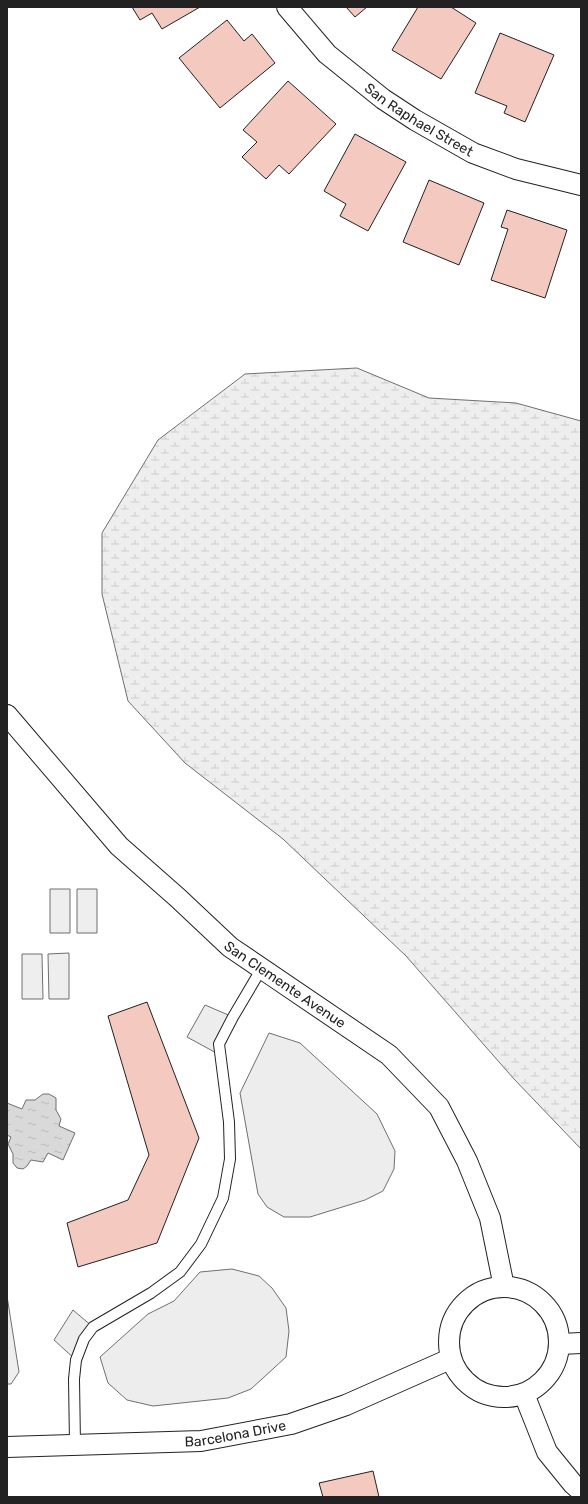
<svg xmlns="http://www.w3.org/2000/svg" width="588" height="1504" font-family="Rubik,sans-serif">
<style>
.wetland{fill:url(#wetland-marsh);stroke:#6f6f6f}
.park{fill:#eee;stroke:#6f6f6f}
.parking{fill:#ededed;stroke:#6f6f6f}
.water{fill:url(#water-ripples);stroke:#6f6f6f}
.building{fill:#f3c9c0;stroke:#222}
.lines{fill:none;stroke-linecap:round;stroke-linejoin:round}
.service-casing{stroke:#222;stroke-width:12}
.minor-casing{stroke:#222;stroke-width:22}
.service{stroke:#fff;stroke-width:10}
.minor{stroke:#fff;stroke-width:20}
.labels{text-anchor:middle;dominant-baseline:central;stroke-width:3;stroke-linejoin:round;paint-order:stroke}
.street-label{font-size:14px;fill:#222;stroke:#fff}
</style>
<defs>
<pattern id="wetland-marsh" width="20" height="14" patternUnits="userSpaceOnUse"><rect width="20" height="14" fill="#eee"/><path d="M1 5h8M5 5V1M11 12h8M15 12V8" fill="none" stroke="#ccc"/></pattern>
<pattern id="water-ripples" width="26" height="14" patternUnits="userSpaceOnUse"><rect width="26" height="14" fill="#d9d9d9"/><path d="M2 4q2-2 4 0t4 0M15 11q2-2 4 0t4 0" fill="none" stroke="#bababa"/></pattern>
</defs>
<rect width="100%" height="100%" fill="#fff"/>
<!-- wetland -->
<path class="wetland" d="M357,368L429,398L516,403L581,421V1149L514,1079L406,956L283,839L185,763L128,701L102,594V533L158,440L245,374Z"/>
<!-- park -->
<path class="park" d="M50,889H70V933H50Z
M77,889H97V933H77Z
M69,953V999H49L48,954Z
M22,954H42L43,999H22Z
M7,1296L19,1372L11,1384H7Z"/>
<!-- parking -->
<path class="parking" d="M205,1005L233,1017L220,1055L187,1037Z
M269,1033L300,1043L377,1114L395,1151L394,1169L383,1191L365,1200L310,1217H284L267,1207L258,1194L240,1093Z
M232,1269L259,1276L272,1288L286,1308L289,1331L286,1357L251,1389L228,1398L153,1406L127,1400L108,1383L100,1357L148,1314L174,1301L200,1272Z
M73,1310L93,1327L76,1360L54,1340Z"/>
<!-- water -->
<path class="water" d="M43,1094H49L56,1098V1110L61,1119L59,1126L75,1133L63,1160L48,1153L43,1162L31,1160L27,1166L23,1169L17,1168L13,1163V1154L8,1144L11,1137L7,1135V1103L22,1109L26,1100H35Z"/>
<!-- building -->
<path class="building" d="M132,7H200L162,29L152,13L140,20Z
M346,7H367L355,17Z
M418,7H451L476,23L441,79L392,50Z
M227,20L244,41L252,34L275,63L220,108L179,58Z
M500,33L554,55L525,122L504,113L507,106L475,93Z
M288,81L336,124L289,174L279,165L266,179L242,157L257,142L243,130Z
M355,134L406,162L368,231L340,216L346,204L324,191Z
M429,180L484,203L459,265L403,242Z
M507,210L567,230L545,298L491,280L508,229L501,227Z
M147,1002L199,1138L157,1243L78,1267L67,1223L128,1200L149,1155L108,1016Z
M373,1471L379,1497H323L319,1483Z"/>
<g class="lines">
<!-- service casing -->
<g class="service-casing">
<path id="service" d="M75,1444L74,1379L76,1360L84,1339L93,1327L151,1293L180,1272L201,1244L223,1198L230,1159L229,1122L219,1044L233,1017L262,968"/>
</g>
<!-- minor casing -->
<g class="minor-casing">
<g id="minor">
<path id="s1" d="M287,7L327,54L383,99L415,120L473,153L516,169L581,185"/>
<path id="s2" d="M7,715L119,846L178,898L230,947L389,1055L439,1107L467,1161L490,1218L504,1287"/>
<circle cx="504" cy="1342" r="55"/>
<path d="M560,1344L581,1343"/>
<path d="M524,1394L547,1452L573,1484L581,1491"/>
<path id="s3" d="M7,1447L201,1441L291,1424L346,1405L450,1359"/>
</g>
</g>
<!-- service -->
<use href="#service" class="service"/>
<!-- minor -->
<use href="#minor" class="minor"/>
</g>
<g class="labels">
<!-- street labels -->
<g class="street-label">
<text stroke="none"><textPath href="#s1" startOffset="175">San Raphael Street</textPath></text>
<text stroke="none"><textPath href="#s2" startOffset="389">San Clemente Avenue</textPath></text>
<text stroke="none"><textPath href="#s3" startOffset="229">Barcelona Drive</textPath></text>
</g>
</g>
<!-- border -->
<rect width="588" height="1504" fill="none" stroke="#222222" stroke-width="16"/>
</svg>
